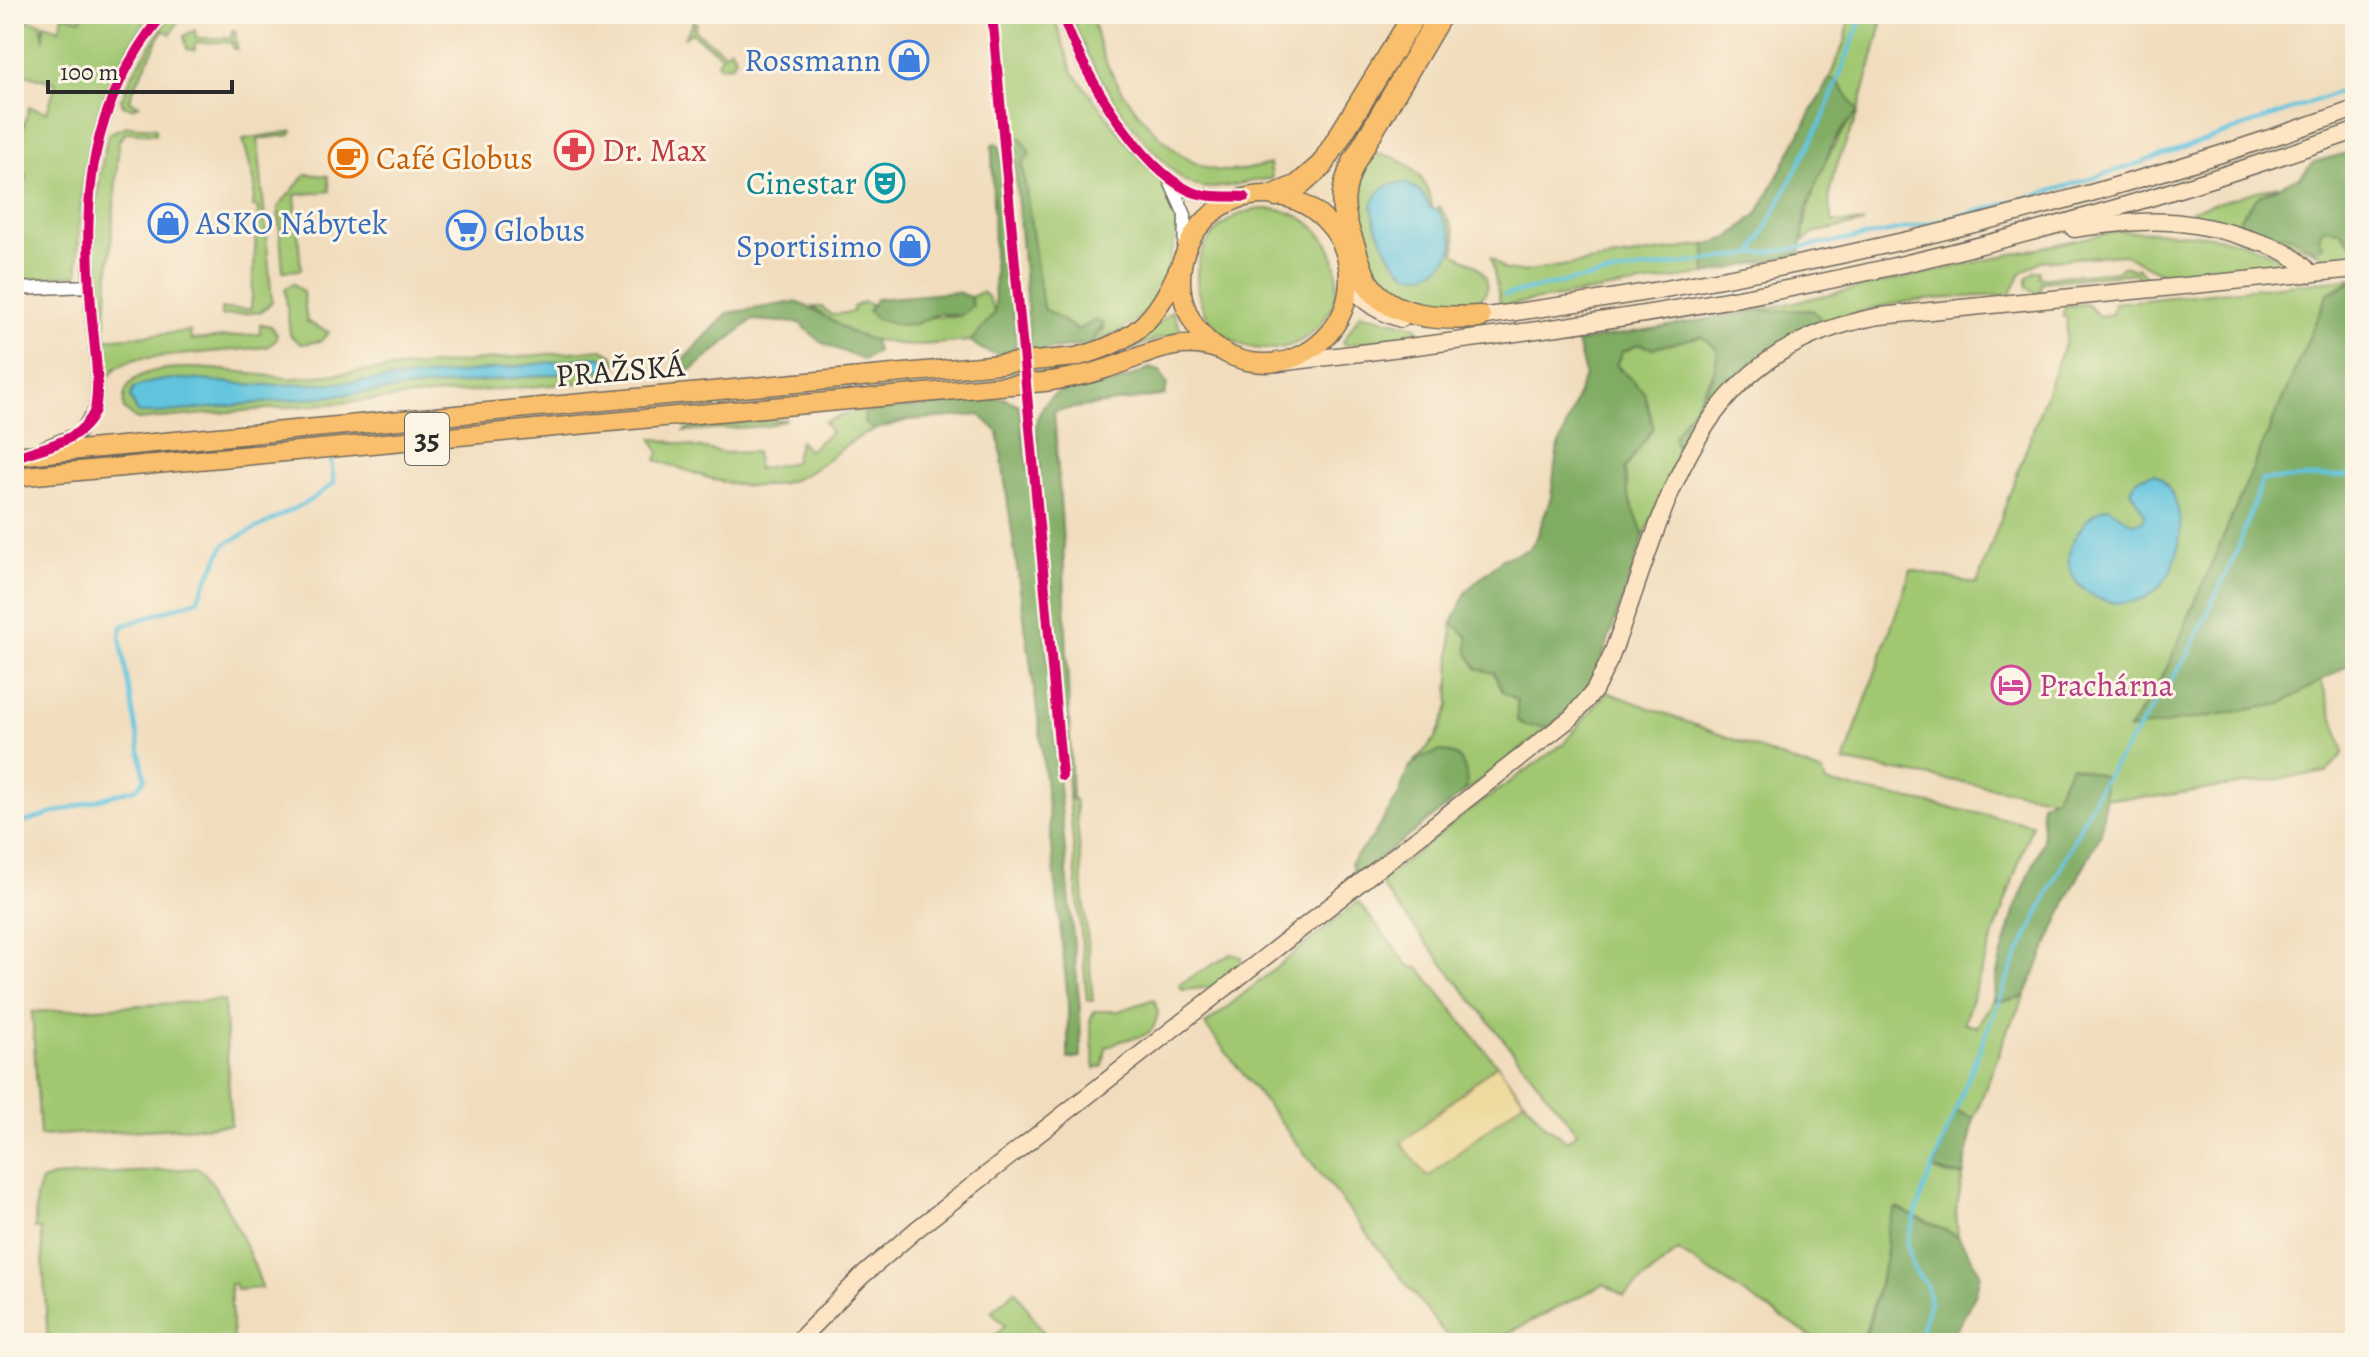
<svg xmlns="http://www.w3.org/2000/svg" width="2369" height="1357" font-family="Alegreya,serif">
<style>
.green{fill:#a1c771;stroke:#66794e;stroke-width:2}
.forest{fill:#80ac63;stroke:#566c47;stroke-width:2}
.sand{fill:#eeda9e;stroke:#8c8264;stroke-width:2}
.water{fill:#61c4df;stroke:#467885;stroke-width:2}
.lines{fill:none;stroke-linecap:round;stroke-linejoin:round}
.stream{stroke:#61c4df;stroke-width:4}
.street-casing{stroke:#70695e;stroke-width:15}
.secondary-casing{stroke:#70695e;stroke-width:19}
.primary-casing{stroke:#70695e;stroke-width:21}
.highway-casing{stroke:#70695e;stroke-width:25}
.street{stroke:#fff;stroke-width:12}
.secondary{stroke:#fde5c4;stroke-width:16}
.primary{stroke:#f9bf6c;stroke-width:18}
.highway{stroke:#f9bf6c;stroke-width:22}
.cycleway-casing{stroke:#fcf5e5;stroke-width:15}
.cycleway{stroke:#d6006c;stroke-width:10}
.labels{text-anchor:middle;dominant-baseline:central;stroke-width:6;stroke-linejoin:round;paint-order:stroke}
.shield{fill:#fcf5e5;stroke:#6a6863;stroke-width:2}
.shield-label{font-size:30px;font-weight:bold;fill:#2b2b2b}
.shop-label{font-size:32px;fill:#366cbe;stroke:#fcf5e5;text-anchor:end}
.health-label{font-size:32px;fill:#be3a42;stroke:#fcf5e5;text-anchor:start}
.food-label{font-size:32px;fill:#c56008;stroke:#fcf5e5;text-anchor:start}
.culture-label{font-size:32px;fill:#0d838f;stroke:#fcf5e5;text-anchor:end}
.street-label{font-size:32px;fill:#2b2b2b;stroke:#fcf5e5}
.hotel-label{font-size:32px;fill:#b23c85;stroke:#fcf5e5;text-anchor:start}
</style>
<rect width="100%" height="100%" fill="#fcf5e5"/>
<filter id="ink" filterUnits="userSpaceOnUse"><feTurbulence type="fractalNoise" baseFrequency=".0125" numOctaves="2"/><feDisplacementMap in="SourceGraphic" scale="16" xChannelSelector="R" yChannelSelector="G"/><feConvolveMatrix kernelMatrix="1 2 1 2 8 2 1 2 1" color-interpolation-filters="sRGB"/></filter>
<filter id="wash" filterUnits="userSpaceOnUse"><feTurbulence type="fractalNoise" baseFrequency=".006" numOctaves="4" result="noise"/><feDisplacementMap in="SourceGraphic" scale="32" xChannelSelector="R" yChannelSelector="G"/><feGaussianBlur stdDeviation="1.8" result="paint"/><feColorMatrix in="noise" values="0 0 0 0 0 0 0 0 0 0 0 0 0 0 0 0 0 1.4 0 .05"/><feComposite in="paint" operator="in"/></filter>
<g filter="url(#wash)">
<rect width="100%" height="100%" fill="#f1ddbd"/>
<!-- green -->
<path class="green" d="M82,14H150C91,97 77,175 78,274L25,280L14,263V204L27,176L14,171V121L23,123L20,139L29,107L47,112L56,83L14,71V18L41,23L44,40V24L60,29L63,15L81,19Z
M171,14H266L186,18L177,23L171,34L163,30L132,92L130,101L139,105L132,108L123,105L121,100L133,73Z
M997,14H1053L1073,72L1131,148L1171,192L1180,220L1167,273L1152,307L1123,330L1089,344L1104,329L1078,330L1043,308L1022,163L1029,151L1021,138H1012L1009,105L1003,90Z
M1070,14H1090C1096,28 1098,45 1105,60C1122,99 1172,162 1215,170C1233,173 1252,169 1270,164L1272,179C1241,179 1211,199 1182,179C1131,133 1095,78 1070,14Z
M1849,14H1884C1877,46 1867,78 1859,109C1849,142 1819,187 1833,222L1864,223L1817,232L1803,241C1808,192 1827,149 1858,111L1837,81L1829,79L1846,39Z
M694,21L697,23L694,30L725,53L730,48L736,58L732,65L720,66L717,62L722,56L691,33L684,38Z
M195,30L196,38H231L232,30H235L237,49H233L232,42L195,43V50L187,49L184,36Z
M126,126L156,128V134L127,132L119,140L105,326C79,301 100,169 108,134Z
M293,131L291,135L258,139L272,302L261,312L221,316V309H251L258,208L253,207L255,184L243,139Z
M1381,154C1408,159 1430,180 1432,208L1437,210L1439,206C1450,221 1460,235 1454,253C1461,257 1470,261 1476,266C1509,295 1463,311 1439,310C1421,309 1401,298 1385,292L1362,250L1350,186L1369,157Z
M306,174L328,176L330,191L295,195L301,270L283,271L278,207Z
M2278,185L2260,195L2240,217V224L2195,215L2192,210Z
M1197 279a70 70 0 1 1 140 0a70 70 0 1 1-140 0Z
M2323,228L2340,230L2355,248V263L2333,259L2275,236L2289,235L2311,248Z
M2117,231C2174,233 2237,230 2286,262L2280,271L2176,280L2123,254L2041,261L2021,273L2010,295C1945,298 1885,298 1825,324L1813,310L1754,311Z
M1705,245L1706,274L1501,306L1491,258L1505,270L1521,272Z
M2122,266L2136,270L2137,267L2148,278L2139,283L2136,273L2042,282L2040,293H2034L2027,287V278L2035,271H2040L2039,278L2117,271Z
M2355,278L2328,293L2167,668L2129,729L2281,704L2320,677L2344,752L2327,772L2155,797L2105,798L2102,776L2071,766L2054,798L1844,762L1911,570L1977,584L2066,339L2067,318L2062,316L2066,305L2087,304L2099,316L2112,314L2114,303Z
M293,283L303,292L307,322L329,332L321,341L301,344L290,335L285,289Z
M982,292L988,297L995,313L971,341L908,346L850,335L813,307H822L831,315L853,312V307L863,302L872,305L869,311C898,340 924,310 954,317L972,306L970,297Z
M1172,311L1183,334L1163,337L1129,350Z
M1360,314L1416,326L1422,335L1345,345L1343,342Z
M260,324L271,326L277,334L275,341L267,347L135,359L117,367L102,385L99,347L107,339L190,331L191,340L260,334Z
M1702,336L1718,350V364L1674,444L1679,449L1644,537L1628,494L1625,469L1653,428C1649,396 1638,386 1616,365L1622,352L1639,344L1654,348Z
M602,349L613,355L617,364L610,380L137,420L124,409C114,341 255,378 294,378Z
M858,410L865,412L864,422L874,430C848,440 830,460 806,474C754,502 706,476 656,460L659,453L652,438L724,453L756,452L757,469L794,462L800,441L808,451L831,432L824,422Z
M787,419L768,426L684,431L688,428Z
M1452,623L1468,637V653L1494,673L1503,692L1517,700L1518,708L1550,727L1466,791L1422,757L1408,769L1436,738L1449,706Z
M1607,692L1823,773L1826,783L2032,824L1964,1022L1977,1027L1993,1000L2006,1001L2025,996L2008,1029L1974,1118L1955,1111L1935,1170L1947,1175L1963,1176L1956,1211L1958,1236L1896,1209L1888,1227L1885,1262L1862,1343H1821L1678,1251L1624,1296L1604,1284L1488,1343H1452L1205,1025L1358,902L1409,966L1420,969L1544,1124L1567,1141L1577,1132L1383,888L1382,880L1469,811L1563,744Z
M1069,798L1075,799L1093,1001L1087,1000Z
M1231,954L1242,957L1241,968L1216,987L1182,990L1180,984Z
M1154,999L1158,1012C1153,1038 1145,1035 1125,1040C1118,1041 1114,1046 1106,1047L1103,1066L1095,1069L1090,1020L1094,1011H1119Z
M224,1000L231,1125L40,1136L32,1012Z
M198,1168C217,1178 256,1266 262,1288L236,1290L235,1284H230L233,1343H48L41,1229H35L36,1197L41,1181L53,1177Z
M1015,1290L1051,1343H988L1005,1325L991,1311Z"/>
<!-- forest -->
<path class="forest" d="M1829,79L1837,81L1858,111L1833,142L1806,210L1800,254L1706,274L1705,245L1729,238L1758,213Z
M1012,138H1021L1030,154L1022,164L1043,308L1077,330L1096,320L1104,324L1089,344L1031,352Z
M996,143L1000,146L1016,348C1002,359 983,353 971,341L995,313L992,145Z
M2355,151V248L2340,230L2323,228L2319,237L2323,245L2316,250L2289,235L2275,236L2240,224V217L2260,195L2300,177L2314,162Z
M2355,281V661L2281,704L2129,730L2167,668L2328,293Z
M957,292L970,297L973,306L960,316L939,313L916,324L901,325L877,319L868,311L876,299Z
M795,302C827,311 839,333 874,340L877,352L863,360L820,342L800,323L752,320L693,369L683,372L676,367L728,313Z
M1813,310L1825,324C1767,348 1705,389 1679,449L1673,437L1713,377L1718,350L1701,336L1653,348L1639,344L1622,352L1616,365L1644,392L1653,428L1625,469L1628,494L1644,537L1599,667L1580,697L1550,727L1526,726L1517,720V700L1503,692L1494,673L1477,669L1468,653V637L1452,623L1467,590L1502,559L1529,549L1537,537L1551,497L1557,452L1585,375L1577,342L1754,311Z
M1150,368L1160,371L1167,384L1165,395L1054,411L1063,543L1072,799L1069,798L1036,422C1051,377 1079,393 1115,383C1127,379 1139,373 1150,368Z
M1003,398L1019,405L1032,497L1080,1011L1081,1057L1068,1059V1001L1040,731L998,432L980,415L908,420L874,430L864,422L865,412Z
M1441,751C1464,753 1468,771 1466,791L1361,873L1354,875L1351,862L1371,839L1399,795L1408,769L1422,757Z
M2071,766L2103,776L2105,798L2101,833L2068,897L2025,996L2006,1001L1993,1000L1998,969L2014,912L2043,841L2041,803L2054,798Z
M1955,1111L1974,1118L1963,1176L1934,1170Z
M1896,1208L1958,1236L1980,1272L1976,1293L1949,1343H1864L1885,1262L1888,1227Z"/>
<!-- sand -->
<path class="sand" d="M1497,1064L1524,1100L1428,1177L1401,1143Z"/>
<!-- water -->
<path class="water" d="M1406,183L1421,192L1430,208L1438,210C1444,220 1453,232 1453,244C1452,263 1424,282 1406,272C1390,263 1375,226 1372,207C1376,189 1388,183 1406,183Z
M600,356L608,362L605,369L597,370L159,413H138L130,397L134,388C178,369 221,386 266,385C377,384 490,370 600,356Z
M2154,473C2174,486 2182,514 2180,537C2168,648 2035,599 2077,534C2084,522 2094,511 2108,507L2133,523L2143,521L2145,514L2130,490L2137,479Z"/>
<g class="lines">
<!-- stream -->
<path class="stream" d="M1754,251L1824,116L1863,14
M1505,295C1632,264 1764,258 1893,231C2052,198 2203,142 2355,86
M14,825L137,788L145,779L120,637L122,626L197,600L225,544L311,500L334,483L331,461
M1917,1343L1930,1302L1926,1284L1913,1269L1907,1243L1921,1197L2011,970L2099,788L2187,656L2237,551L2262,480L2355,475"/>
</g>
</g>
<g filter="url(#ink)">
<g class="lines">
<!-- street casing -->
<g class="street-casing">
<path id="street" d="M1062,14C1080,68 1137,166 1190,191C1207,198 1228,196 1245,197
M1169,179L1185,215L1184,256
M14,289L89,286
M44,447L79,433L95,410C101,378 93,339 91,307C83,193 88,107 163,14"/>
</g>
<!-- secondary casing -->
<g class="secondary-casing">
<path id="secondary" d="M2074,229C2147,219 2182,216 2253,240C2277,248 2294,253 2311,274
M1349,272C1355,299 1375,311 1401,319
M1471,318C1776,279 2065,212 2355,109
M1278,363C1460,341 1642,319 1821,282C2003,245 2180,192 2355,131
M796,1343L861,1277L917,1229L1572,717L1594,691L1610,659C1669,506 1688,351 1880,316L2355,269"/>
</g>
<!-- primary casing -->
<g class="primary-casing">
<path id="primary" d="M1181 279a84 84 0 1 1 168 0a84 84 0 1 1-168 0Z
M14,456L1076,357C1141,341 1160,314 1184,256
M14,477L1044,382C1065,379 1085,376 1105,369C1146,356 1176,335 1219,350"/>
</g>
<!-- highway casing -->
<g class="highway-casing">
<path id="highway" d="M1441,14L1355,160C1340,191 1340,209 1352,241C1357,255 1360,269 1367,282C1390,319 1440,319 1479,317
M1276,195L1298,186L1322,165L1415,14"/>
</g>
<!-- street -->
<use href="#street" class="street"/>
<!-- secondary -->
<use href="#secondary" class="secondary"/>
<!-- primary -->
<use href="#primary" class="primary"/>
<!-- highway -->
<use href="#highway" class="highway"/>
<!-- cycleway casing -->
<g class="cycleway-casing">
<path id="cycleway" d="M992,14L1062,776
M1062,14C1080,68 1137,166 1190,191C1207,198 1228,196 1245,197
M19,456C47,446 83,441 95,410C101,378 93,339 91,307C83,193 88,107 163,14"/>
</g>
<!-- cycleway -->
<use href="#cycleway" class="cycleway"/>
</g>
</g>
<!-- icons -->
<defs>
<g id="shop-ring" transform="scale(2)"><circle r="9.5" fill="#fcf5e5" stroke="#3f7fe0" stroke-width="1.5"/><path d="M-5-2.5h2.3a2.7 3.5 0 0 1 5.4 0H5L5.5 6h-11ZM-1.5-2.5h3a1.5 2.3 0 0 0-3 0Z" fill="#3f7fe0"/></g>
<g id="pharmacy-ring" transform="scale(2)"><circle r="9.5" fill="#fcf5e5" stroke="#e0444e" stroke-width="1.5"/><path d="M-2-6h4v4h4v4h-4v4h-4v-4h-4v-4h4Z" fill="#e0444e"/></g>
<g id="cafe-ring" transform="scale(2)"><circle r="9.5" fill="#fcf5e5" stroke="#e8710a" stroke-width="1.5"/><path d="M-5.5-4.5H6V0H3Q3 3.5 0 3.5H-2.5Q-5.5 3.5-5.5 0ZM3-3.2v2h1.7v-2ZM-6 4.5H4V6H-6Z" fill="#e8710a"/></g>
<g id="theatre-ring" transform="scale(2)"><circle r="9.5" fill="#fcf5e5" stroke="#0f9aa8" stroke-width="1.5"/><path d="M-5-5.5Q0-4 5-5.5V0Q5 5 0 6Q-5 5-5 0ZM-3.3-2.5H-1v1.5H-3.3ZM1-2.5H3.3v1.5H1ZM-2.8 1Q0 5.5 2.8 1Z" fill="#0f9aa8"/></g>
<g id="supermarket-ring" transform="scale(2)"><circle r="9.5" fill="#fcf5e5" stroke="#3f7fe0" stroke-width="1.5"/><path d="M-6-5.5h2.5l.6 2H6L4.5 2H-2.5L-4.4-4H-6ZM-1.5 3.2a1.3 1.3 0 1 0 .1 0ZM3 3.2a1.3 1.3 0 1 0 .1 0Z" fill="#3f7fe0"/></g>
<g id="hotel-ring" transform="scale(2)"><circle r="9.5" fill="#fcf5e5" stroke="#d1479c" stroke-width="1.5"/><path d="M-6-4.5h1.5V1H6V5H4.5V3h-9V5H-6ZM-4 0a1.8 1.8 0 1 1 3.6 0ZM.5 0V-2.5h3Q6-2.5 6 0Z" fill="#d1479c"/></g>
</defs>
<g fill-rule="evenodd">
<use href="#shop-ring" x="909" y="60"/>
<use href="#pharmacy-ring" x="574" y="150"/>
<use href="#cafe-ring" x="348" y="158"/>
<use href="#theatre-ring" x="885" y="183"/>
<use href="#shop-ring" x="168" y="223"/>
<use href="#supermarket-ring" x="466" y="230"/>
<use href="#shop-ring" x="910" y="246"/>
<use href="#hotel-ring" x="2011" y="685"/>
</g>
<g class="labels">
<!-- shield labels -->
<rect class="shield" x="405" y="413" width="44" height="52" rx="6"/>
<g class="shield-label">
<text x="427" y="439">35</text>
</g>
<!-- shop labels -->
<g class="shop-label">
<text x="881" y="60">Rossmann</text>
<text x="196" y="223" text-anchor="start">ASKO Nábytek</text>
<text x="494" y="230" text-anchor="start">Globus</text>
<text x="882" y="246">Sportisimo</text>
</g>
<!-- health labels -->
<g class="health-label">
<text x="602" y="150">Dr. Max</text>
</g>
<!-- food labels -->
<g class="food-label">
<text x="376" y="158">Café Globus</text>
</g>
<!-- culture labels -->
<g class="culture-label">
<text x="857" y="183">Cinestar</text>
</g>
<!-- street labels -->
<g class="street-label">
<text transform="translate(620 370) rotate(-5)">PRAŽSKÁ</text>
</g>
<!-- hotel labels -->
<g class="hotel-label">
<text x="2039" y="685">Prachárna</text>
</g>
</g>
<!-- margin -->
<rect width="2369" height="1357" fill="none" stroke="#fcf5e5" stroke-width="48"/>
<!-- scale -->
<path d="M48 80v12h184v-12" fill="none" stroke="#2b2b2b" stroke-width="4"/>
<text x="60" y="80" font-size="24" fill="#2b2b2b" stroke="#fcf5e5" stroke-width="6" paint-order="stroke">100 m</text>
</svg>
